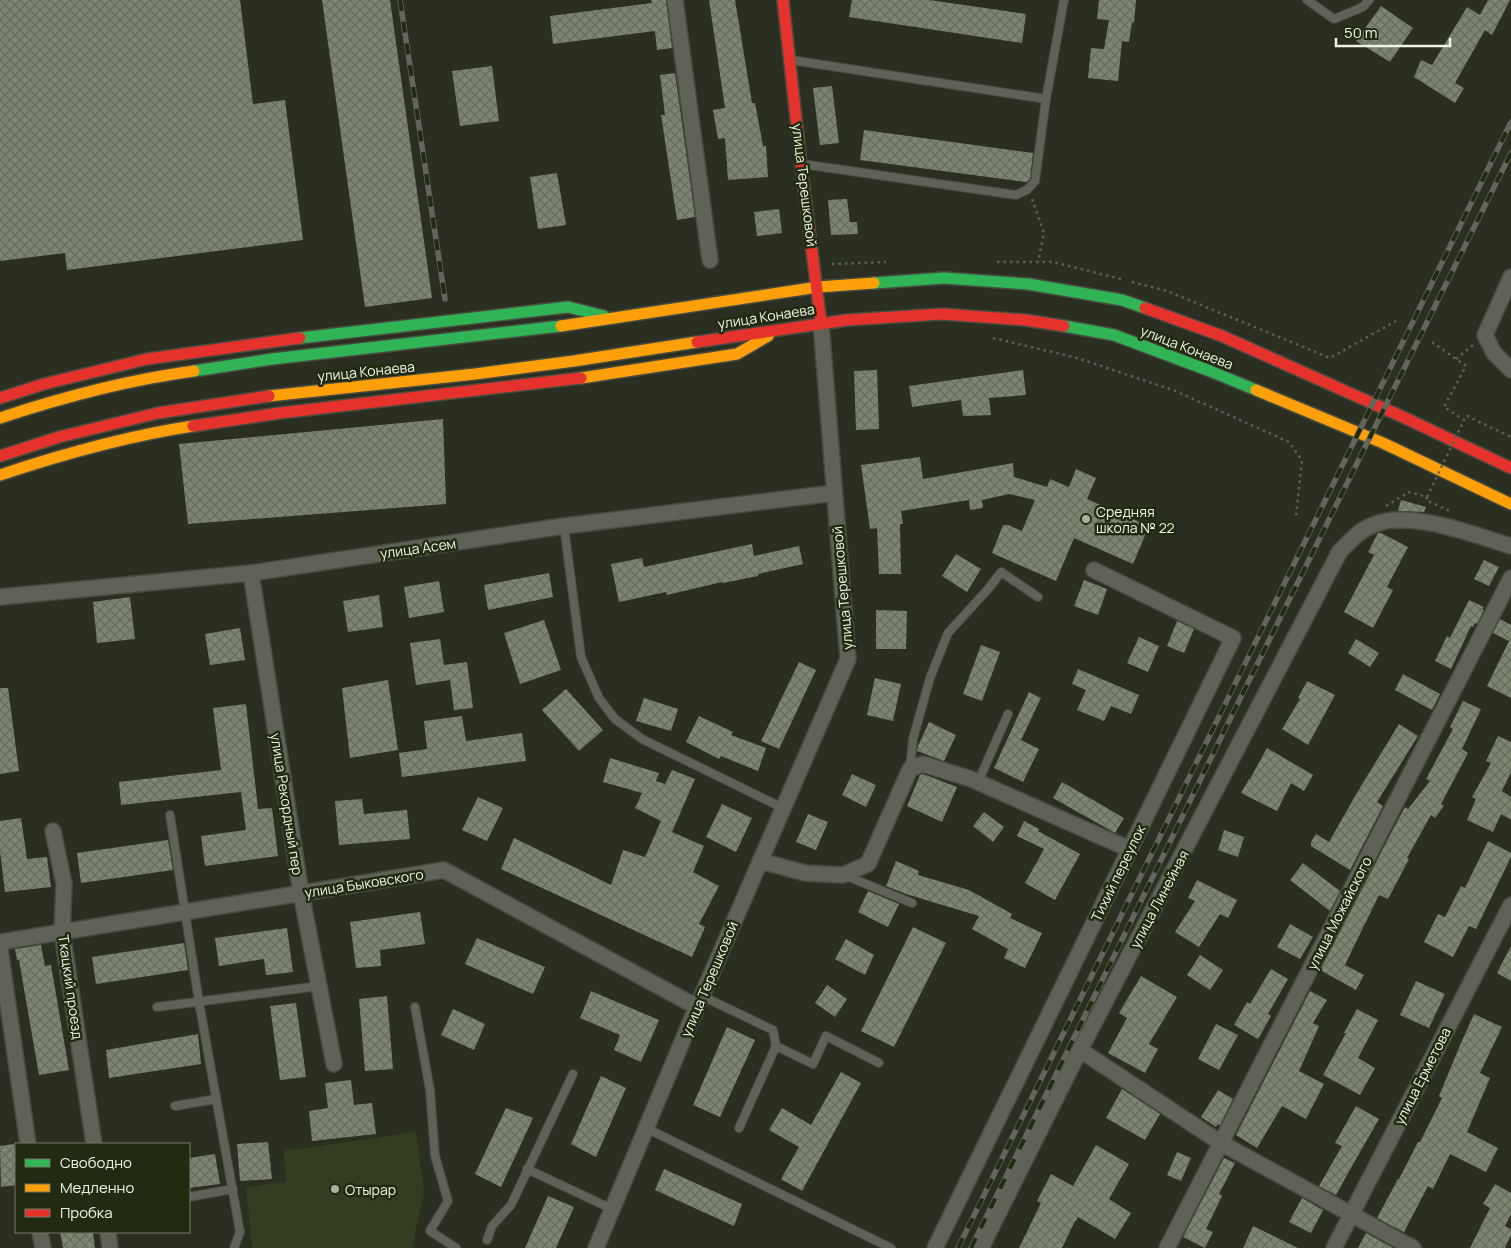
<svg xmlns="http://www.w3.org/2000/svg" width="1511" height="1248" font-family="Manrope,sans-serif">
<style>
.built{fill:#333e20}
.building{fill:url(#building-cross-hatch)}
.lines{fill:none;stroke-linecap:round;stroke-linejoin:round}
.lane-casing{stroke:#474b3f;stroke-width:10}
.street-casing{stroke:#474b3f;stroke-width:18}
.fast-casing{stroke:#474b3f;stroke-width:14}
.slow-casing{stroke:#474b3f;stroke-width:14}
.jam-casing{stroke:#474b3f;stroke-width:14}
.path{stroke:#5d6057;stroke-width:2.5;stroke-dasharray:2.5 4;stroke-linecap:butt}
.lane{stroke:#5e6257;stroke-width:8}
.street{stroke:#5e6257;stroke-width:15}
.fast{stroke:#30b455;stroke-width:11}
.slow{stroke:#ff9f0a;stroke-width:11}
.jam{stroke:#e5322d;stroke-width:11}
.rail-casing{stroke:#62665c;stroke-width:5.5}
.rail{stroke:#222b12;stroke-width:4;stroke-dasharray:11;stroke-linecap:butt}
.path-bridge{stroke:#5d6057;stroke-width:2.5;stroke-dasharray:2.5 4;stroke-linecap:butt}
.poi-dot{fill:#aaafa1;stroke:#222b12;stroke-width:2}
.labels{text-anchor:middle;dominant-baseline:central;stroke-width:5;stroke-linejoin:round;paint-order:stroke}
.street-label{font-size:14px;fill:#eef4e5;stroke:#222b12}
.poi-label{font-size:14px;fill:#eef4e5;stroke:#222b12;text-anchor:start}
</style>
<defs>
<pattern id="building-cross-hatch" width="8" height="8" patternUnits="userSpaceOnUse" patternTransform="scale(1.25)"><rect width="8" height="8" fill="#7d8471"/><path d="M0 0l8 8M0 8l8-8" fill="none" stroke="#676c5f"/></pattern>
</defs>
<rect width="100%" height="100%" fill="#2b2f22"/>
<!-- built -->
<path class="built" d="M416,1132L424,1191L412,1248H252L246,1187L286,1182L284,1151Z"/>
<!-- building -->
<path class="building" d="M0,0H240L253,104L285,100L303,240L67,270L65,253L0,261Z
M322,0H390L432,298L365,307Z
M651,0H666L672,48L657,50L655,31L553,44L550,16L652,3Z
M709,0H735L752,103H755L763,146H766L768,177L728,180L725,138L718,139L713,110L725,108Z
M852,0H929L1026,14L1022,43L849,17Z
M1099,0H1136L1134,23L1132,22L1129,42L1122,41L1118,81L1088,78L1091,48L1104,49L1109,20L1097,19Z
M1488,0H1510L1492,35L1485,30L1455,83L1464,88L1455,103L1414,77L1421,60L1432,65L1467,7L1480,15Z
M1381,6L1413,28L1390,62L1356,41Z
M492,66L499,121L460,126L452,71Z
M675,73L695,217L677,220L661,115H665L660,75Z
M832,86L839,143L820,145L813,88Z
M864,130L1033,153L1030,179L1026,182L860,160Z
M557,173L566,225L538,229L530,177Z
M847,199L850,222H857L858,234L831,235L828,200Z
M779,209L782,233L757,236L754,212Z
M877,370L879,429L856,430L854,371Z
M1023,370L1026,395L989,398L991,415L963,416L961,400L912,407L909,386Z
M443,419L446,504L188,524L179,444Z
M920,457L923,479L1013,463L1014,477L1047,487L1050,479L1069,487L1076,469L1096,478L1087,499L1149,526L1133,564L1074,538L1056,581L992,553L1003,525H1008L1022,531L1035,500L1009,494L982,500L983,508L970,510L969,500L901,511L903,524H900L901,574H879L877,528L870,529L861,465Z
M1401,500L1426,507L1424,512L1398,511Z
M1378,533H1381L1408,547L1387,587L1393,590L1373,628L1344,612L1374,555L1368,552Z
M752,544L754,556L799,546L803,564L758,574V576L723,583L722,582L667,595L666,592L619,602L611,564L642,558L644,567Z
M956,554L981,569L967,592L942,576Z
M1484,560L1499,567L1489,586L1474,579Z
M549,573L553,597L488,610L484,585Z
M1084,580L1107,589L1098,615L1074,606Z
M439,581L444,612L409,618L404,587Z
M379,595L383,627L348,632L343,601Z
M130,597L135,639L97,643L93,602Z
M1469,600L1484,607L1482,610H1484L1477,624L1475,623L1473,627L1471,626L1451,669L1435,661L1447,636L1450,638Z
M876,610L907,611L906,649H876Z
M1500,619L1511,625V698L1487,686L1509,641L1493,633Z
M544,620L561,670L520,684L504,633Z
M1177,621L1194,629L1184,653L1167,646Z
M240,628L245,660L210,665L205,634Z
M1139,637L1159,646L1148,672L1127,663Z
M440,639L444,665L467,662L473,708L454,710L450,680L416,685L410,643Z
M1356,639L1379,653L1370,667L1348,653Z
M981,645L1000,652L982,701L963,694Z
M799,662L816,670L779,749L761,741Z
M1078,669L1139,695L1131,714L1111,706L1104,721L1077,710L1086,690L1072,684Z
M1403,674L1440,694L1432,710L1395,690Z
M875,678L901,684L893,721L867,715Z
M388,680L398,750L350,758L342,688Z
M1307,681L1335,695L1308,745L1282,729L1300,699L1298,698Z
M0,688H8L19,771L0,774Z
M566,689L603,730L579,751L542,710Z
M1029,692L1041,698L1021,740L1039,749L1023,782L994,768Z
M644,698L678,709L671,731L636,721Z
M1463,701L1481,709L1462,749L1468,753L1441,804L1444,806L1435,818L1431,815L1407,858L1409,859L1388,899L1379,895L1355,944L1345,965L1364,975L1356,990L1320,970L1400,816L1405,807L1408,809L1430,781L1426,779L1453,729L1450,727Z
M246,704L258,809L272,808L278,856L205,866L201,836L246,830L241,792L121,805L119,782L221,770L213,708Z
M462,716L466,741L522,733L526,761L402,777L399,753L427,749L424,721Z
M699,716L733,732L731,735L766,748L758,771L721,756L719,759L686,742Z
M929,722L956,735L944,761L917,751L918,746Z
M1399,724L1418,736L1377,802L1383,806L1350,870L1311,846V842L1316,834L1329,842L1358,791Z
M1498,736L1511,742V772L1502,791L1511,797V820L1501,814L1493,832L1467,820L1476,799L1472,797L1491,763L1486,761Z
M1267,748L1313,775L1304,791L1291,783L1277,811L1241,793L1249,779H1250Z
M610,758L659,773L656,781L665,784L672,770L695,779L672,832L704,846L693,872L719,886L699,924L705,927L692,957L501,869L514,838L611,885L623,850L645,857L661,821L635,808L642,793L603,782Z
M852,774L876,785L866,807L842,795Z
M923,774L957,787L942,822L907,806L920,775Z
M1062,782L1124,818L1115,833L1053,798Z
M478,797L503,808L487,841L462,830Z
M362,799L364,814L407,810L410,839L339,845L335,801Z
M722,804L752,818L736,852L706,837Z
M984,812L1004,827L993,842L973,826Z
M808,814L828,822L816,850L796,842Z
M21,818L27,859L47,857L51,887L5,892L0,851V821Z
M1024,821L1039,829L1038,831L1080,854L1055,900L1025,883L1044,849L1017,836Z
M1224,830L1244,837L1238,857L1218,850Z
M168,840L173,870L81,883L77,853Z
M1488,841L1511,853V857L1476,929L1469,926L1453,957L1424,942L1438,914L1445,917L1461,886L1465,888Z
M896,861L919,871L918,875L969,890L1012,914L1010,918L1042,933L1025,968L1004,958L1008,949L972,929L979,916L906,894L886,886Z
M1303,863L1340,891L1330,911L1290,880Z
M1197,880L1237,900L1228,918L1220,914L1199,947L1175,932L1195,901L1188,898Z
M868,891L899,904L888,927L858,912Z
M420,912L425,944L380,950L381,966L356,968L350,922Z
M1290,924L1313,937L1300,959L1277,947Z
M913,927L946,943L894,1047L861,1031Z
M287,928L293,972L266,975L264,959L219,966L215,938Z
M477,938L545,967L533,994L465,964Z
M846,939L874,955L865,975L835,959Z
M184,943L188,970L96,984L92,957Z
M41,945L45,966L51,965L69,1070L39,1075L19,960H17L15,949Z
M1511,946V981L1497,973Z
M1200,955L1223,970L1210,990L1187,975Z
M1271,969L1288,979L1268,1014L1271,1016L1258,1039L1234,1025L1247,1002L1250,1004Z
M1141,976L1177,997L1149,1044L1158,1049L1145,1073L1108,1053L1127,1018L1119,1013Z
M1416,981L1445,994L1429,1028L1400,1015Z
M827,985L847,999L835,1017L815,1003Z
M591,991L659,1020L641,1062L614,1050L620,1035L580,1018Z
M1310,991L1327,1000L1313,1023L1319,1026L1299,1071L1324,1084L1306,1119L1282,1106L1257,1148L1236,1135Z
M387,996L393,1069L365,1071L359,999Z
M296,1003L306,1077L280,1080L270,1006Z
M453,1009L485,1024L474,1050L441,1035Z
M1357,1009L1378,1020L1358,1058L1375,1068L1360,1095L1323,1075L1346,1033H1344Z
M1474,1014L1502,1027L1480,1073L1490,1078L1467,1132L1498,1148L1486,1172L1450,1154L1433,1189L1428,1186L1404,1232L1377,1218L1398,1179H1399L1418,1142H1420L1442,1098L1439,1096L1461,1043Z
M1216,1024L1238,1035L1219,1070L1198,1059Z
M727,1027L755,1040L720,1117L693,1105Z
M198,1034L201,1064L109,1078L106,1050Z
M841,1072L861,1083L802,1191L781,1179L799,1147L769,1130L782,1108L811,1125Z
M601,1076L626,1088L596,1157L571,1144Z
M351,1080L354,1105L372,1103L376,1134L312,1141L309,1111L328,1108L325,1083Z
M1122,1089L1160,1114L1145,1140L1106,1118Z
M1218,1090L1233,1099L1220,1125L1218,1124L1216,1127L1201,1117Z
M1356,1106L1379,1119L1352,1166L1336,1195L1319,1186L1342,1146L1335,1143Z
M506,1108L533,1118L501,1187L475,1174Z
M268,1142L272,1179L240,1181L237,1144Z
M14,1144L16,1161V1185L1,1187L0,1146Z
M1096,1145L1129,1164L1109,1199L1131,1213L1115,1239L1078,1217L1076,1221H1075L1062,1248H1019L1041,1203L1037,1201L1051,1174L1073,1186Z
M1177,1152L1191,1158L1181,1181L1167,1175Z
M215,1154L220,1184L189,1188V1158Z
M1224,1158L1235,1163L1219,1194L1222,1196L1206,1229L1213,1232L1205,1248L1183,1237Z
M664,1169L742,1204L734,1226L655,1190Z
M1495,1184L1511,1193V1214L1505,1226L1511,1229V1235L1505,1248H1470L1490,1208L1483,1204Z
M548,1196L574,1207L556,1248H525Z
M1302,1198L1323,1210L1311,1233L1289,1222Z
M1253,1226L1298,1248H1243Z
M60,1232H93L95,1248H63Z
M1366,1233L1393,1248H1358Z"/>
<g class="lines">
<!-- lane casing -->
<g class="lane-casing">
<path id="lane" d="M1307,0L1334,19L1363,7L1369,0
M791,60L1046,99
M802,164L1016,195L1027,190L1035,181L1046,99L1064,0
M564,526L581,657L599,698L615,719L642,739L783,808
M910,769L913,739L930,678L948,633L989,588L1001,572L1038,597
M978,782L1008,714
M170,815L199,1002L240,1232L234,1248
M844,875L912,903
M702,996L773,1030L776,1046L739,1128
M157,1007L319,986
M415,1007L430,1090L435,1156L448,1201L430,1231L456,1248
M776,1046L813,1064L826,1036L879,1063
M175,1106L216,1099
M646,1128L891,1248
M527,1169L612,1209
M189,1197L233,1189
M487,1240L492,1226L511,1205L573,1074"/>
</g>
<!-- street casing -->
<g class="street-casing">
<path id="street" d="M675,0L710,260
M1511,277L1485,335L1494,353L1511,370
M251,573L301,893L334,1064
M0,597L251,573L564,526L834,493
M53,831L64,884L62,932L94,1144
M760,861L805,873L843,875L868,864L910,769L923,764L971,779L1129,849
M0,942L444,870L697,1007
M0,949L28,1144
M1080,1050L1221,1143L1413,1248
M40,1232L43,1248
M108,1232L110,1248
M596,1248L690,1023L848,659L821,323
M935,1248L1233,638L1094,570
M981,1248L1080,1050L1340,551C1350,541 1360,530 1373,525C1409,509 1474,535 1511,546
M1167,1248L1511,578
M1334,1248L1511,905"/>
</g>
<!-- fast casing -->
<g class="fast-casing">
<path id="fast" d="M874,283L944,278L1028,284L1122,300L1145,308
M1064,326L1114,335L1210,371L1256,390
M300,338L568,307L604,316
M194,371L272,359L561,326"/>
</g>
<!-- slow casing -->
<g class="slow-casing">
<path id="slow" d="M561,326L818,287L874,283
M581,378L737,354L768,336
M1256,390L1383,443L1511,504
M269,396L475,374L574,361L697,342
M0,418C63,397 128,380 194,371
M0,475C63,454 127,436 193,426"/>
</g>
<!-- jam casing -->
<g class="jam-casing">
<path id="jam" d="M783,0L801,164L821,323
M1145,308L1222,336L1403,417L1511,468
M697,342L847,320L942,314L1025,320L1064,326
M0,398L44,384L147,359L300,338
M193,426L280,413L581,378
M0,456L59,437L158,413L269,396"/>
</g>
<!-- path -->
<path class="path" d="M1032,199L1044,233L1038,262
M997,262H1053L1121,279
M832,264L886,262
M1132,282L1167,291L1330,358L1396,321
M993,338L1077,358L1173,390L1289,442L1302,460L1296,516
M1432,342L1466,366L1444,407L1464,420L1465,417L1467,416L1511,437
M1456,359L1474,344
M1386,506L1409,492L1427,497L1426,500L1450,511"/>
<!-- lane -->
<use href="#lane" class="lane"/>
<!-- street -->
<use href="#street" class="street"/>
<!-- fast -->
<use href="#fast" class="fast"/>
<!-- slow -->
<use href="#slow" class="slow"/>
<!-- jam -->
<use href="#jam" class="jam"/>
<!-- rail casing -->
<g class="rail-casing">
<path id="rail" d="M400,0L445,299
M958,1248L1511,122
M971,1248L1235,709L1511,153"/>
</g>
<!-- rail -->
<use href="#rail" class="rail"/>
<!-- path-bridge -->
<path class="path-bridge" d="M1427,497L1464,420"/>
</g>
<!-- markers -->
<g class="poi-dot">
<circle cx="1086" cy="519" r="5"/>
<circle cx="335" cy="1189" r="5"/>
</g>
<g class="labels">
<!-- street labels -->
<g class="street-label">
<text transform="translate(805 185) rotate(83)">улица Терешковой</text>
<text transform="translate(766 316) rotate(-9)">улица Конаева</text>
<text transform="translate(1187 347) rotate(21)">улица Конаева</text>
<text transform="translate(366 371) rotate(-6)">улица Конаева</text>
<text transform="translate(418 548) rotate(-8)">улица Асем</text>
<text transform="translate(842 588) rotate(-95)">улица Терешковой</text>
<text transform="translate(287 804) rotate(81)">улица Рекордный пер</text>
<text transform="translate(1118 873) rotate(-64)">Тихий переулок</text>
<text transform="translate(364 883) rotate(-9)">улица Быковского</text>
<text transform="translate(1159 899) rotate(-62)">улица Линейная</text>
<text transform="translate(1339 913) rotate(-63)">улица Можайского</text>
<text transform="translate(709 979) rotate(-67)">улица Терешковой</text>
<text transform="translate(71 987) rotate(82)">Ткацкий проезд</text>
<text transform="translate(1422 1076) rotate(-63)">улица Ерметова</text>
</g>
<!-- poi labels -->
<g class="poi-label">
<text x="1096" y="511">Средняя<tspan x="1096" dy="16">школа № 22</tspan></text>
<text x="345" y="1189">Отырар</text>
</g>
</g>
<!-- legend -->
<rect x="15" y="1143" width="175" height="90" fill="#222b12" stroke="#747b66"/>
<rect x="25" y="1159" width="25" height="8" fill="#30b455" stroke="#747b66"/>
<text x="60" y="1168" font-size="15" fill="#eef4e5">Свободно</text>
<rect x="25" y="1184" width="25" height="8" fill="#ff9f0a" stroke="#747b66"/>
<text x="60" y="1193" font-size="15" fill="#eef4e5">Медленно</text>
<rect x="25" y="1209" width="25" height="8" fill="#e5322d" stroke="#747b66"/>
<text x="60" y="1218" font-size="15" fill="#eef4e5">Пробка</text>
<!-- scale -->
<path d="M1336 38v8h114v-8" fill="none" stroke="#eef4e5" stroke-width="2.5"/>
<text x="1344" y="38" font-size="15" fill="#eef4e5" stroke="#222b12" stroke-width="4" paint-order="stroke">50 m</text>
</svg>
